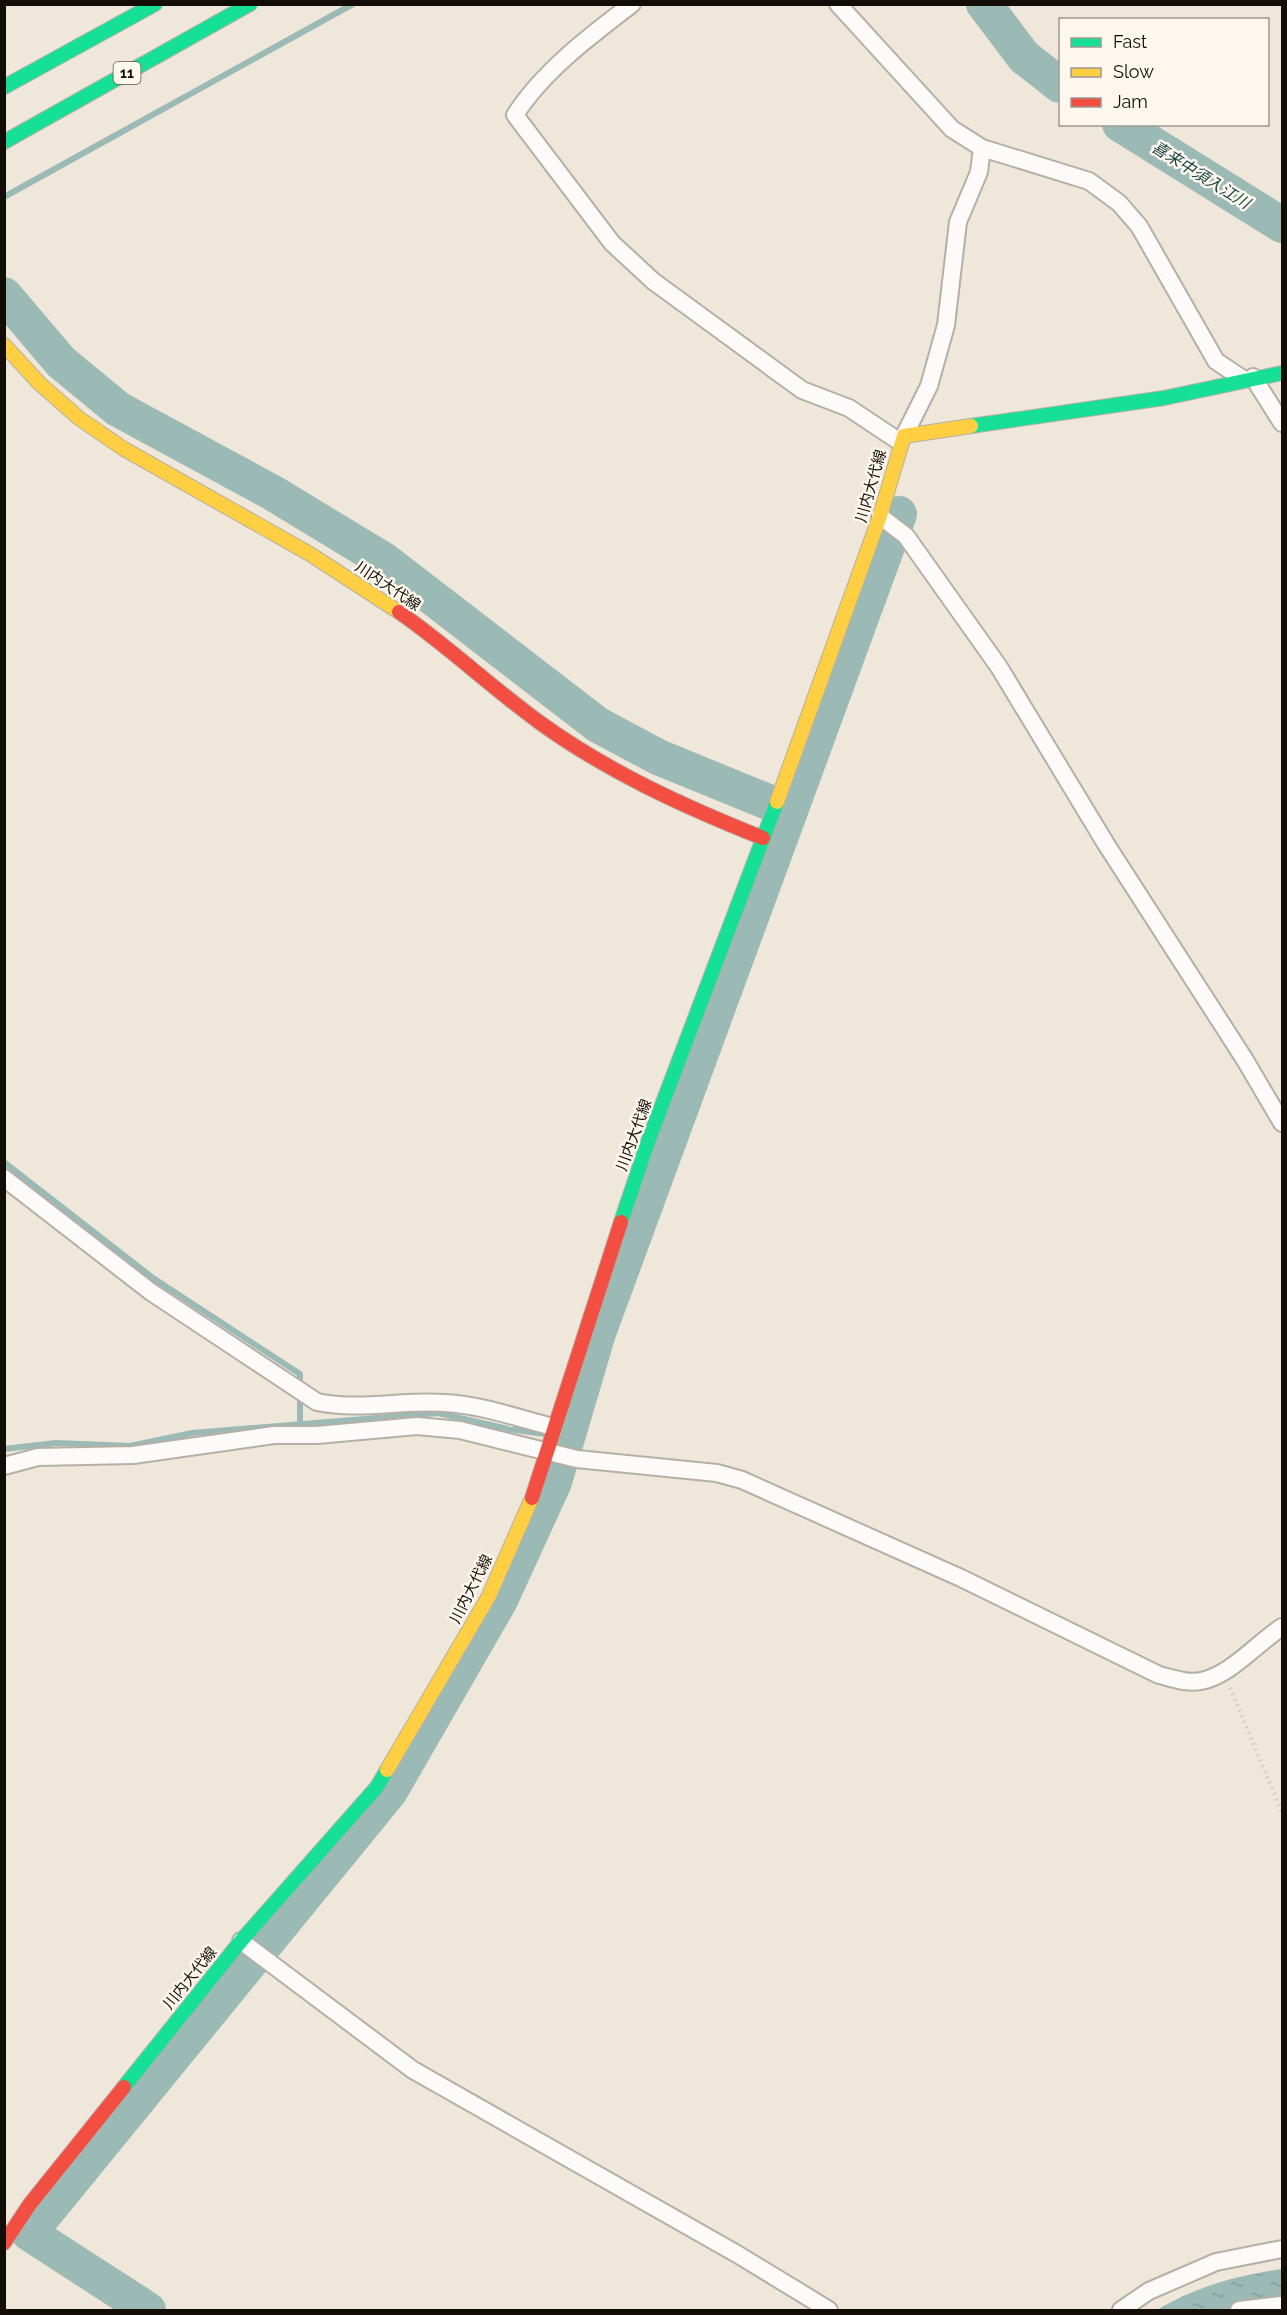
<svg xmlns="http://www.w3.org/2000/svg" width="1287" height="2315" font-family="Raleway,'Noto Sans JP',sans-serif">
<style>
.water{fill:url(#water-ripples)}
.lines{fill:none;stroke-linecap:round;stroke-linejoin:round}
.stream{stroke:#9bbab5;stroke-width:6}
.river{stroke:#9bbab5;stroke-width:36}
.street-casing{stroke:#b6afa5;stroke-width:20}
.fast-casing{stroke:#b6afa5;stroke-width:16}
.slow-casing{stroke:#b6afa5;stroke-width:16}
.jam-casing{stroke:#b6afa5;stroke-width:16}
.path{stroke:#ceccc7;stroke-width:4;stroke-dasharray:1.5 4.5;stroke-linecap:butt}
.street{stroke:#fdfbf9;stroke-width:16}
.fast{stroke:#16e098;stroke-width:14}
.slow{stroke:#ffcf43;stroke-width:14}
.jam{stroke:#f24e42;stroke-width:14}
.labels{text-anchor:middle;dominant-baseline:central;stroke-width:5;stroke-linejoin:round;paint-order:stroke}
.shield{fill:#fdf7ee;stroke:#58534c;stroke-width:1.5}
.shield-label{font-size:14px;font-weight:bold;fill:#120d06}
.street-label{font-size:15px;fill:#120d06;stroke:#fdf7ee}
.water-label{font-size:16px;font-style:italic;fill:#174343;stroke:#fdf7ee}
</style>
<defs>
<pattern id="water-ripples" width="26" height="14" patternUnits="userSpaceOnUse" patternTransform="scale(1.5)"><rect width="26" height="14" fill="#9bbab5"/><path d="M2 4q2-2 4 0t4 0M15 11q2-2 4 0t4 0" fill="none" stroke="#849f9a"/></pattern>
</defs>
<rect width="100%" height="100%" fill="#efe7d9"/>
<!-- water -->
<path class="water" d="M1282,2269V2297L1224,2310H1157C1195,2287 1238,2275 1282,2269Z"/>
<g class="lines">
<!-- stream -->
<path class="stream" d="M4,197L353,4
M4,1162L153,1278L300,1374V1423
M555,1435L569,1437
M4,1449L56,1443L130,1446L192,1433L438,1413L508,1429L545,1434"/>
<!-- river -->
<path class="river" d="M984,4L1024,57L1060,85
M1120,124L1282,225
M4,295L61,362L118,409L273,493L385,561L598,725L658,757L790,811L598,1333L554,1482L500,1600L390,1791L29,2233L148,2310
M790,811L899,514"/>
<!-- street casing -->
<g class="street-casing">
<path id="street" d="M632,4C590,36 543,71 515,115L612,243L653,281L802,390L849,408L900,442
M838,4L952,129L982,148L1089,181L1119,203L1139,226L1216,361L1243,379
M1253,377L1282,423
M904,436L929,386L946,325L958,222L979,172L982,148
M880,516L906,536L999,667L1106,844L1245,1060L1282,1123
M4,1178L151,1292L317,1402C360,1411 402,1400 445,1403C482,1405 517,1418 553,1427
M4,1466L38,1457L133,1455L274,1435H317L417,1426L460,1430L577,1459L717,1473L742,1480L961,1578L1159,1675C1172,1678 1187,1684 1201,1681C1231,1675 1257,1643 1282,1627
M241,1941L413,2070L737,2254L829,2310
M1121,2310L1149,2291L1216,2262L1282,2249
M1239,2310L1282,2305"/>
</g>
<!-- fast casing -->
<g class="fast-casing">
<path id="fast" d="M4,87L155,4
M4,142L250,4
M971,426L1164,398L1282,373
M621,1222L648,1142L777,802
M124,2087L241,1941L377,1787L387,1770"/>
</g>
<!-- slow casing -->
<g class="slow-casing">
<path id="slow" d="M4,345L40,384L80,419L124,449L310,554L399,612
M777,802L880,516L904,436L971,426
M387,1770L489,1596L532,1498"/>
</g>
<!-- jam casing -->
<g class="jam-casing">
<path id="jam" d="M399,612C448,646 491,687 539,722C608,772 685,807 763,838
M532,1498L621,1222
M4,2243L30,2204L124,2087"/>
</g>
<!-- path -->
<path class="path" d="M1230,1688L1282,1812"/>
<!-- street -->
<use href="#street" class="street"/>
<!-- fast -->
<use href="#fast" class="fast"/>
<!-- slow -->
<use href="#slow" class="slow"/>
<!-- jam -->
<use href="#jam" class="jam"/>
</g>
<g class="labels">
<!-- shield labels -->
<rect class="shield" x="113.5" y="62" width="27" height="22" rx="4.5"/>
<g class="shield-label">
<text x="127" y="73">11</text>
</g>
<!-- street labels -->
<g class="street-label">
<text transform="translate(871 486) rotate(-74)">川内大代線</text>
<text transform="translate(388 586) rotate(34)">川内大代線</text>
<text transform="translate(634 1135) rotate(-70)">川内大代線</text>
<text transform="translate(471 1589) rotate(-63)">川内大代線</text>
<text transform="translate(190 1978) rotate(-51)">川内大代線</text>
</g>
<!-- water labels -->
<g class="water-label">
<text transform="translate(1201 175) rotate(32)">喜来中須入江川</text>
</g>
</g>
<!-- border -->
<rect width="1287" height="2315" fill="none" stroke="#120d06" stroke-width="12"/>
<!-- legend -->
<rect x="1059" y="18" width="210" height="108" fill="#fdf7ee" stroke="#9f9991" stroke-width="1.5"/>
<rect x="1071" y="38" width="30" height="9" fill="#16e098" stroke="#9f9991" stroke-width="1.5"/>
<text x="1113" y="48" font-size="18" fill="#120d06">Fast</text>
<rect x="1071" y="68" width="30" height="9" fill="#ffcf43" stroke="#9f9991" stroke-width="1.5"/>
<text x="1113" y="78" font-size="18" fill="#120d06">Slow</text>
<rect x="1071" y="98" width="30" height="9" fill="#f24e42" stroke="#9f9991" stroke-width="1.5"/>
<text x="1113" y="108" font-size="18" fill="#120d06">Jam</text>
</svg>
